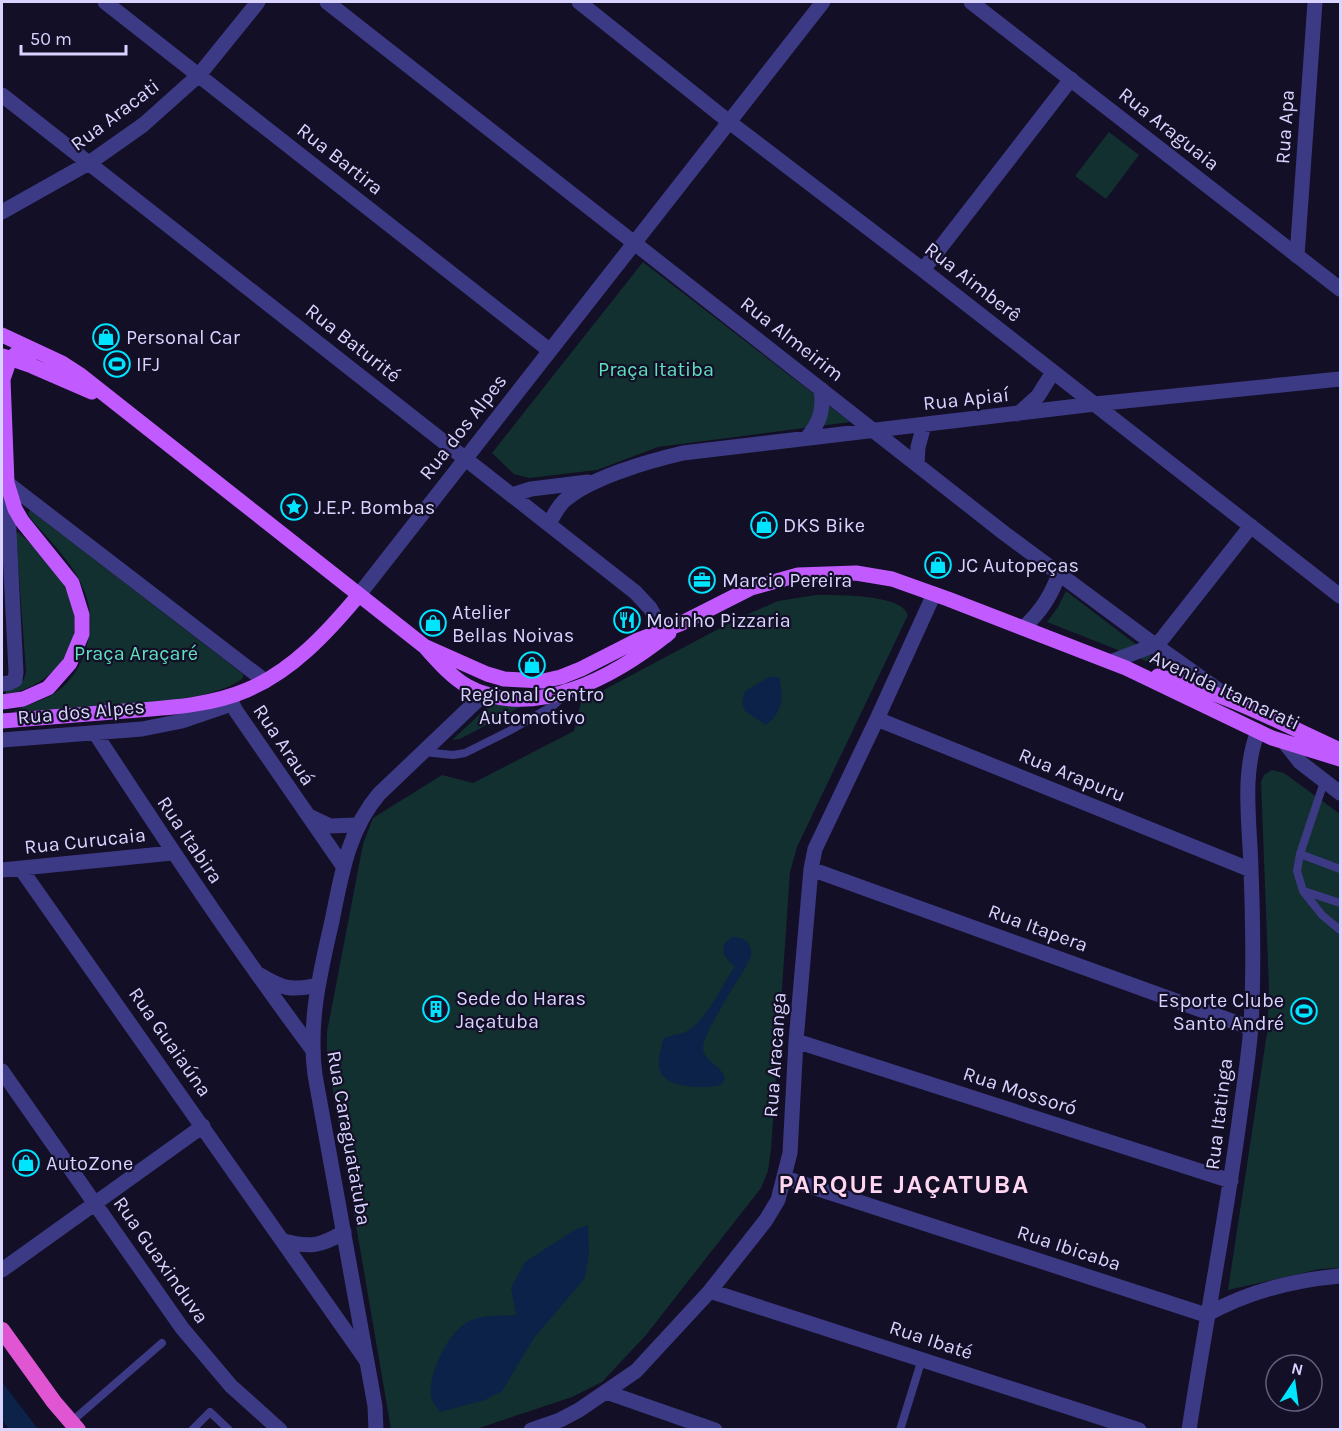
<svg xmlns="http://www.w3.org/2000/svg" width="1342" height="1431" font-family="Karla,sans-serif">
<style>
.green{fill:#12302f}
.water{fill:#0c2248}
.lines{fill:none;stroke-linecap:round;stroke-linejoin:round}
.service{stroke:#3d3a85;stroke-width:8}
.minor{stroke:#3d3a85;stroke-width:15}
.tertiary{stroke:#3d3a85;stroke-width:15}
.primary{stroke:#c25bff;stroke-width:15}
.trunk{stroke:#e055d1;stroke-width:16}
.labels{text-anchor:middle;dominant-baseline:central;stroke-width:4.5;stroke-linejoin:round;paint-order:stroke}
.street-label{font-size:20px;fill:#d9d4ff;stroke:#130f26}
.poi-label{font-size:20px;fill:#d9d4ff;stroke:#130f26;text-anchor:start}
.park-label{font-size:20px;fill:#5fe0c0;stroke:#130f26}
.district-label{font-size:26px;font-weight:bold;letter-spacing:1.5px;fill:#ffd6f0;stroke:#130f26}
</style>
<rect width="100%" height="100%" fill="#130f26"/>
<!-- green -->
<path class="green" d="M1109,132L1139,155L1106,199L1075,176Z
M643,262L850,422L658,447L597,470L529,478L514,474L492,453Z
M30,510L243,674V678C208,708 63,708 13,712C24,704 42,702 55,693C70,683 81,666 86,649C103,592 66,559 32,520L28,514Z
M18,532C34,546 60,573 68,593C90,641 54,687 6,694V691C17,688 24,684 26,672L17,549L16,534Z
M1066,591L1171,671L1047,622L1058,607Z
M816,595C836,595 902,594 908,615L797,847L790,872L771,1150L768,1171L761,1188L646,1335L602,1382L572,1397L476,1429H391L327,1056V1032L363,844L373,818L442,775L473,783L574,731L581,702L739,618L778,601Z
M493,702L526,704L460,739L452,740Z
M1272,770L1284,773L1340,814V1268L1320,1269L1228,1290L1267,1033L1269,990L1261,782L1264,775Z"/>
<!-- water -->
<path class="water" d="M769,677H779C784,696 783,712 766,725L745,711L742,702L745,691Z
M732,937C745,937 753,943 751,957C742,976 702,1033 703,1049C705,1062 722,1066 725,1078L721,1085C706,1089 661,1089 659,1067C658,1058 662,1047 663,1039C672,1033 682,1036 690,1029C708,1017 723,984 735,966L730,963L723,953L724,944Z
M588,1225L589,1253L585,1278L534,1338L502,1391L485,1400L440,1412C437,1407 432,1402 431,1396C428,1375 447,1334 466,1323C480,1314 499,1316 516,1315L511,1288L525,1262L576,1229Z
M2,1382L38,1429H9L2,1420Z"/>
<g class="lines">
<!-- service -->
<path class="service" d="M424,752L453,755L465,753L511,730L554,705L565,695
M1324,782L1300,854L1297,871L1303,891L1322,915L1340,930
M1300,854L1340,869
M1304,891L1340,903
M71,1422L162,1343
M192,1430L210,1412L229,1430
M900,1430L922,1359"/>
<!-- minor -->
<path class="minor" d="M105,2L549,350
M327,2L1004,533L1155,645L1227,696
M579,2L728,121L923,270L1340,596
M2,95L635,592L650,608L666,636
M2,212L89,163L143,125L199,75L258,2
M1297,256L1315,2
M923,270L1071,79
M1018,414L1038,396L1053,372
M807,438C820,422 824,410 821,389
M917,464L918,447L924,425
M7,483L265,681
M512,495L531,489L588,482
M549,524C553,516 557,508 564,501C589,478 649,461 683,453L1095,404L1340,379
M1023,628C1041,612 1052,595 1059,573
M1110,662L1155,645L1162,639L1251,526
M2,684L9,683L15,680L16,672L7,492
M229,697L236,711L343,866
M877,719L1251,870
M95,733C165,840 235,946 312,1049
M2,740L142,729L182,721L232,704
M1285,743L1300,762L1340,793
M309,816L330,826L357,825
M21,869L366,1360
M811,869L1251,1028
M2,870L172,853
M260,975C283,989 291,991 318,985
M796,1041L1231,1181
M2,1071L182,1328L231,1386L280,1430
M785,1178L1206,1315C1247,1292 1294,1280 1340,1276
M284,1241C310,1248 321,1246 344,1232
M2,1270L203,1126
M710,1291L1139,1430
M606,1392L715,1430
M531,1430L560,1420L579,1410L636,1371L710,1291L766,1220L778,1200L790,1153L796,1041L811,869L815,849L877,719L934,594
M1189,1430C1205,1325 1226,1220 1240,1115C1244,1085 1249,1055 1251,1025C1254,973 1253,922 1251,870C1250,823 1241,775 1258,731"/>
<!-- tertiary -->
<path class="tertiary" d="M971,2L1340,289
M358,596L823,2
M376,1430L375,1406L315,1075C308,1022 320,973 332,921C341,877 348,830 379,794L485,693"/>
<!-- primary -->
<path class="primary" d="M2,335L62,363L79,374L424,646C437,660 450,676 467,686C534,723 617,675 669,633
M3,356L32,366L92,392
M424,646L487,674L504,679L543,681L561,677L581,669L638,640L680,624L751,588L798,575L856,573L892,579L948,599L1126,668L1272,738L1340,759
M1158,676C1223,692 1281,723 1340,750
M2,702L23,699L48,688L70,663L82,634V615L72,583L22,521L15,509L7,483L3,379L10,359L17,353L26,351L37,352
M2,721C43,718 84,714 125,711C165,708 210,706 247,690C292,671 327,633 358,596"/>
<!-- trunk -->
<path class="trunk" d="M2,1330L54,1402L78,1430"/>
</g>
<!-- icons -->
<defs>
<g id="shop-ring" transform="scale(1.35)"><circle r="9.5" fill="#130f26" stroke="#00e5ff" stroke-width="1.5"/><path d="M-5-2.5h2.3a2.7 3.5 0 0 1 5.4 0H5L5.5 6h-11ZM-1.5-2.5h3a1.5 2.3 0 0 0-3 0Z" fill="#00e5ff"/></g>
<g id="stadium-ring" transform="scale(1.35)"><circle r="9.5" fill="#130f26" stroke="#00e5ff" stroke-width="1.5"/><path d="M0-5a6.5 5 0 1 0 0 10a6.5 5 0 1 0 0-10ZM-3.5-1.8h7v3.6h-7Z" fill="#00e5ff"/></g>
<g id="sight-ring" transform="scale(1.35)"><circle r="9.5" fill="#130f26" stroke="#00e5ff" stroke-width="1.5"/><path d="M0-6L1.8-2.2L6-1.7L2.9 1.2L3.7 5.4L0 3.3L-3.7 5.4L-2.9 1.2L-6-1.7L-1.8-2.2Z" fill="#00e5ff"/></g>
<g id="office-ring" transform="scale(1.35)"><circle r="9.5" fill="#130f26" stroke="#00e5ff" stroke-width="1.5"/><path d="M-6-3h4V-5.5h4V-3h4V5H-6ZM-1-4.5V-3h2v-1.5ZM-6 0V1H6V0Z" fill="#00e5ff"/></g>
<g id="restaurant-ring" transform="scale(1.35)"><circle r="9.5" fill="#130f26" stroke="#00e5ff" stroke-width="1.5"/><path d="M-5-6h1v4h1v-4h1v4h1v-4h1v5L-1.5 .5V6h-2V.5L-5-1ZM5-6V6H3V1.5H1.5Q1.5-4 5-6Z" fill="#00e5ff"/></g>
<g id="building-ring" transform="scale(1.35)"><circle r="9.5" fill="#130f26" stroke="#00e5ff" stroke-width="1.5"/><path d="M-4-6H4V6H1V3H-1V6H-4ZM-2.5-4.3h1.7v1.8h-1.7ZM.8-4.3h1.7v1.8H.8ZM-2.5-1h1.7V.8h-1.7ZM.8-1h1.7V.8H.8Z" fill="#00e5ff"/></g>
</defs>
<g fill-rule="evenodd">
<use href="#shop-ring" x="106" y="337"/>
<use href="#stadium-ring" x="117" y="364"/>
<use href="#sight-ring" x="294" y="507"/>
<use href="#shop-ring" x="764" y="525"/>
<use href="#shop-ring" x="938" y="565"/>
<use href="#office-ring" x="702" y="580"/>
<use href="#restaurant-ring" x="627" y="620"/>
<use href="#shop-ring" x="433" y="623"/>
<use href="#shop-ring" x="532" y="665"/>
<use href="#building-ring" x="436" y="1009"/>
<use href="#stadium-ring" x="1304" y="1011"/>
<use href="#shop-ring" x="26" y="1163"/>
</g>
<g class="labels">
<!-- street labels -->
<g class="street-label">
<text transform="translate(115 115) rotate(-37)">Rua Aracati</text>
<text transform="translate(1285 127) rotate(-86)">Rua Apa</text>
<text transform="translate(1169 129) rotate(38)">Rua Araguaia</text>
<text transform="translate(340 159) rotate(38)">Rua Bartira</text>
<text transform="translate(973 282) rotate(38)">Rua Aimberê</text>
<text transform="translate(792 339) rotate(38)">Rua Almeirim</text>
<text transform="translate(353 343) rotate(38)">Rua Baturité</text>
<text transform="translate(966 399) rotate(-6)">Rua Apiaí</text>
<text transform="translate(463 427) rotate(-52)">Rua dos Alpes</text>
<text transform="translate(1225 690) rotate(25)">Avenida Itamarati</text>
<text transform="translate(81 712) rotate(-5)">Rua dos Alpes</text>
<text transform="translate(284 745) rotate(56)">Rua Arauá</text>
<text transform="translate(1072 775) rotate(22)">Rua Arapuru</text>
<text transform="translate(190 840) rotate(56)">Rua Itabira</text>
<text transform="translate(85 841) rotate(-6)">Rua Curucaia</text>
<text transform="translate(1038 928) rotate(20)">Rua Itapera</text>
<text transform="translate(170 1042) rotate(55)">Rua Guaiaúna</text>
<text transform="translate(775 1055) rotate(-86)">Rua Aracanga</text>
<text transform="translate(1020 1091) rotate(18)">Rua Mossoró</text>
<text transform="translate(1219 1114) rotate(-83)">Rua Itatinga</text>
<text transform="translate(349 1138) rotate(80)">Rua Caraguatatuba</text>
<text transform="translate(1069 1248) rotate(18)">Rua Ibicaba</text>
<text transform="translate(161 1260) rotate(55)">Rua Guaxinduva</text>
<text transform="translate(931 1340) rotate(18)">Rua Ibaté</text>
</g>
<!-- poi labels -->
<g class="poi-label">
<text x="126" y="337">Personal Car</text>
<text x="136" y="364">IFJ</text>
<text x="314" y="507">J.E.P. Bombas</text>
<text x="783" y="525">DKS Bike</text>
<text x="958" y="565">JC Autopeças</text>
<text x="722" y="580">Marcio Pereira</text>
<text x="452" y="612">Atelier<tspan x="452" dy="23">Bellas Noivas</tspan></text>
<text x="646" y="620">Moinho Pizzaria</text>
<text x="532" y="694" text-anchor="middle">Regional Centro<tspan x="532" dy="23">Automotivo</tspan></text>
<text x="456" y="998">Sede do Haras<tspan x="456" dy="23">Jaçatuba</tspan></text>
<text x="1284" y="1000" text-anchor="end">Esporte Clube<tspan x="1284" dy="23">Santo André</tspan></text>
<text x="46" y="1163">AutoZone</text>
</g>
<!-- park labels -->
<g class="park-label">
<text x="656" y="369">Praça Itatiba</text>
<text x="136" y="653">Praça Araçaré</text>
</g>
<!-- district labels -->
<g class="district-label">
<text x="904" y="1184">PARQUE JAÇATUBA</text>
</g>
</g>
<!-- border -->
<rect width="1342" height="1431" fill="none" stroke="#d9d4ff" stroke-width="6"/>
<!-- north arrow -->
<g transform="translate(1294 1383) rotate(13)"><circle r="28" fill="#130f26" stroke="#625e7d" stroke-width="1.5"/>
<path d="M0-4.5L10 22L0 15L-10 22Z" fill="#00e5ff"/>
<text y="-9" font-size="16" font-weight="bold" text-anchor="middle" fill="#d9d4ff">N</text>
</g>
<!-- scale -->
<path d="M21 45v9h105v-9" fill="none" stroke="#d9d4ff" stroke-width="3"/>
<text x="30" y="45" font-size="18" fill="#d9d4ff" stroke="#130f26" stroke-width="4.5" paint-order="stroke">50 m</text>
</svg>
